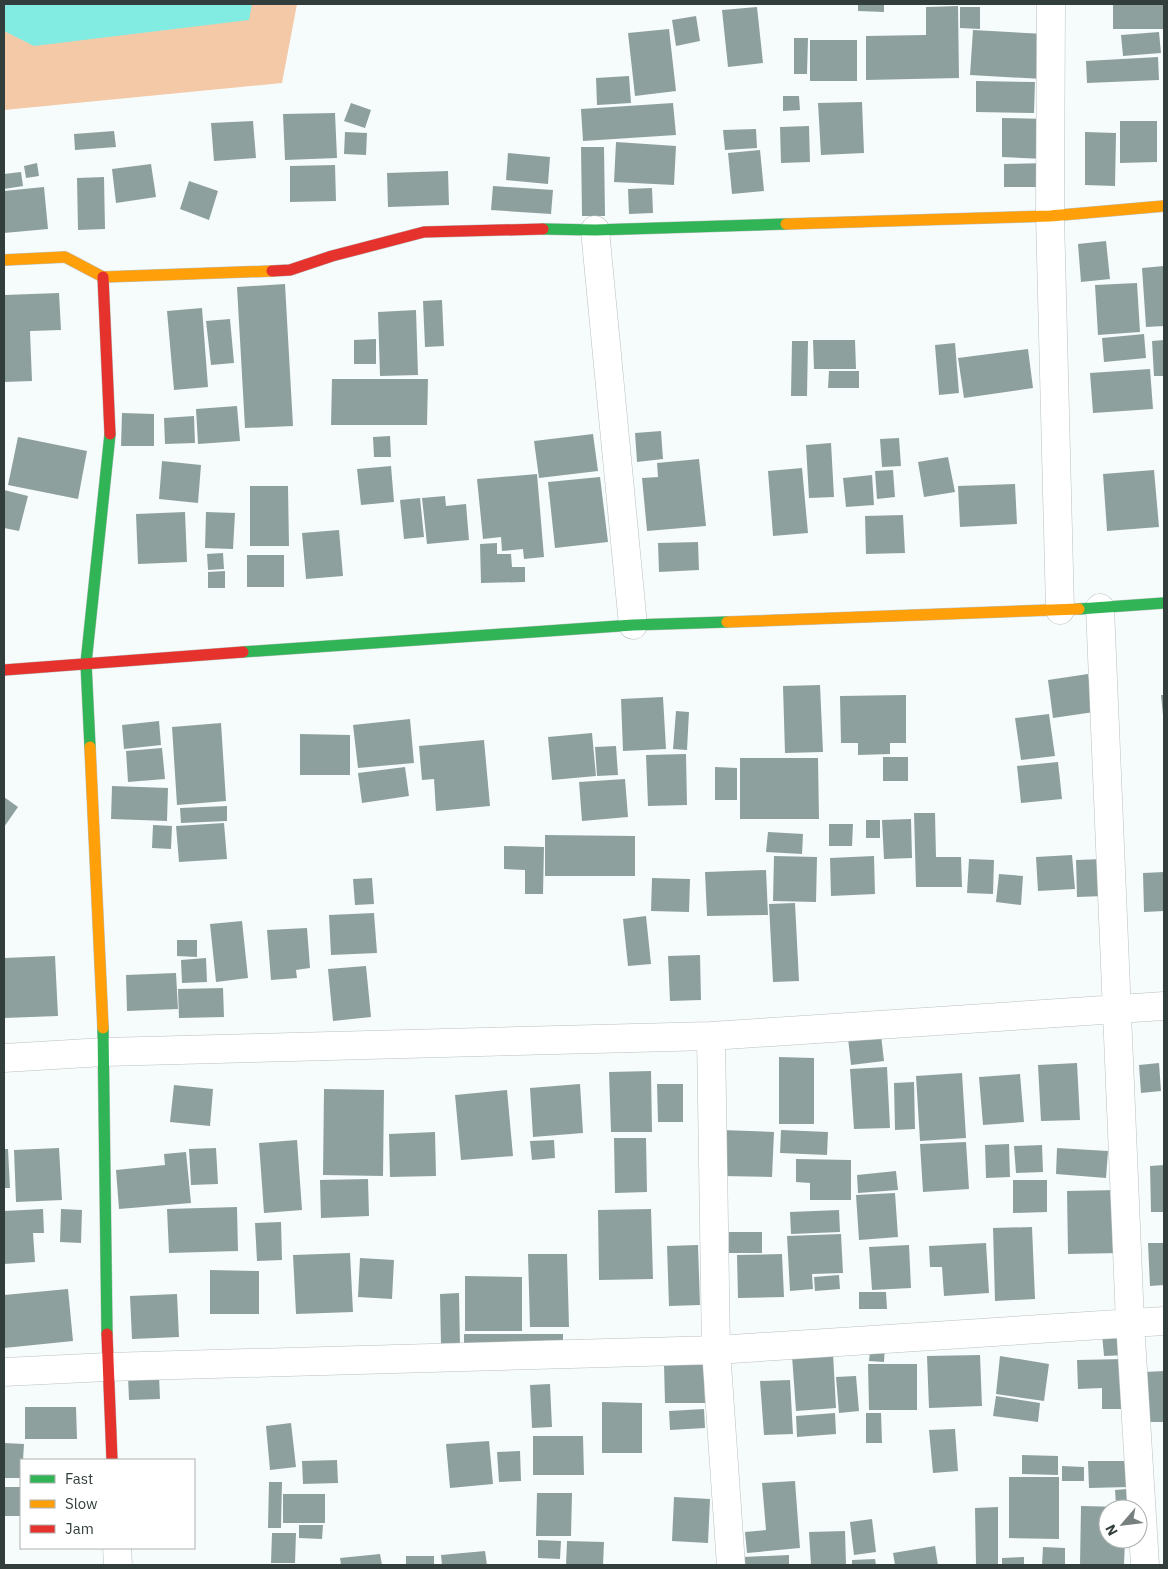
<svg xmlns="http://www.w3.org/2000/svg" width="1168" height="1569" font-family="'IBM Plex Sans',sans-serif">
<style>
.forest{fill:#f4c9a7}
.water{fill:#82ece2}
.building{fill:#8ea09e}
.lines{fill:none;stroke-linecap:round;stroke-linejoin:round}
.street-casing{stroke:#b9c1c0;stroke-width:29}
.fast-casing{stroke:#b9c1c0;stroke-width:12}
.slow-casing{stroke:#b9c1c0;stroke-width:12}
.jam-casing{stroke:#b9c1c0;stroke-width:12}
.street{stroke:#fefffe;stroke-width:28}
.fast{stroke:#30b455;stroke-width:11}
.slow{stroke:#ff9f0a;stroke-width:11}
.jam{stroke:#e5322d;stroke-width:11}
</style>
<rect width="100%" height="100%" fill="#f6fcfb"/>
<!-- forest -->
<path class="forest" d="M4,4H297L282,83L4,110Z"/>
<!-- water -->
<path class="water" d="M4,4H252L249,20L34,46L4,31Z"/>
<!-- building -->
<path class="building" d="M858,4H884V12L858,11Z
M1113,4H1164V29H1113Z
M958,6L959,78L866,80V36L926,35V7Z
M757,7L763,63L728,67L722,10Z
M960,7H980V29L960,28Z
M696,16L700,41L676,46L672,20Z
M669,29L676,91L635,96L628,33Z
M973,30L1045,34L1043,79L970,75Z
M1159,32L1161,53L1123,56L1121,35Z
M794,38H808L807,74H794Z
M810,40H857V81H810Z
M1158,57L1159,80L1087,83L1086,61Z
M629,76L631,103L597,105L596,78Z
M976,81L1035,82L1034,113L976,112Z
M783,96H799L800,110L783,111Z
M862,102L864,153L821,155L818,103Z
M351,103L371,110L365,128L344,121Z
M673,103L676,135L583,141L581,109Z
M335,113L337,158L285,160L283,114Z
M1002,118L1047,119L1046,159L1002,157Z
M253,121L256,158L214,161L211,123Z
M1120,121H1157V162L1120,163Z
M809,126L810,162L781,163L780,127Z
M756,129L757,148L725,150L723,130Z
M114,131L116,147L75,150L74,134Z
M345,132L367,133L366,155L344,154Z
M1085,132L1116,133L1115,186L1085,185Z
M616,142L676,146L674,185L614,182Z
M581,147H604L605,216H582Z
M760,150L764,191L732,194L728,153Z
M508,153L550,157L548,184L506,180Z
M37,163L39,176L26,178L24,166Z
M1048,163L1049,187H1004V164Z
M151,164L156,197L116,203L112,169Z
M335,165L336,201L290,202V166Z
M448,171L449,205L388,207L387,173Z
M21,172L23,186L4,189V174Z
M104,177L105,229L78,230L77,178Z
M189,181L218,191L209,220L180,209Z
M493,186L553,190L551,214L491,210Z
M44,187L48,229L4,233V191Z
M652,188L653,213L629,214L628,189Z
M1106,241L1110,279L1081,282L1078,244Z
M1164,266V326L1146,327L1142,268Z
M1137,283L1140,332L1098,335L1095,285Z
M285,284L293,426L245,428L237,287Z
M59,293L61,330L30,331L32,381L4,382V295Z
M442,300L444,346L425,347L423,301Z
M202,308L208,387L174,390L167,311Z
M416,310L418,375L380,376L378,312Z
M230,319L234,363L211,365L206,321Z
M1144,334L1146,358L1104,362L1102,338Z
M376,339V364H354V340Z
M813,340H855L856,369H814Z
M1164,340V376H1154L1152,341Z
M792,341H808L807,396H791Z
M955,343L959,393L939,395L935,345Z
M1028,349L1033,388L964,398L958,358Z
M1150,369L1153,409L1093,413L1090,373Z
M829,371H859V388H828Z
M332,379H428L427,425H331Z
M237,406L240,441L198,444L196,409Z
M122,413L154,414V446H121Z
M194,416L195,443L165,444L164,418Z
M661,431L663,459L637,462L635,433Z
M593,434L598,471L539,478L534,441Z
M390,436L391,457H374L373,437Z
M18,437L87,451L78,499L8,485Z
M899,438L901,466L882,467L880,439Z
M831,443L834,497L809,498L806,445Z
M948,457L955,492L924,497L918,462Z
M699,459L706,526L647,531L642,478L658,477L657,463Z
M162,461L201,465L198,503L159,499Z
M391,466L394,502L361,505L357,469Z
M802,468L808,533L773,536L768,471Z
M893,470L895,497L877,499L875,471Z
M1154,470L1159,527L1107,531L1103,474Z
M537,474L544,557L524,559L523,549L502,551L501,537L483,539L477,479Z
M872,475L874,505L846,507L843,478Z
M600,477L608,542L555,548L548,482Z
M1015,484L1017,524L960,527L958,486Z
M250,486H288L289,546H250Z
M4,490L28,496L19,531L4,528Z
M445,496L446,506L466,504L469,540L427,544L422,498Z
M420,498L424,537L404,539L400,500Z
M185,512L187,562L138,564L136,514Z
M206,512L235,513L233,549L205,548Z
M903,515L905,553L866,554L865,516Z
M339,530L343,576L306,579L302,533Z
M698,542L699,570L659,572L658,543Z
M497,543V554H511L512,567H525V582L481,583L480,544Z
M223,553L224,569L208,570L207,554Z
M247,555H284V587H247Z
M225,571V588H208V572Z
M1088,674L1094,712L1053,718L1048,680Z
M820,685L823,752L785,753L783,686Z
M906,695V743H890V754L858,755V743H841L840,696Z
M1161,695H1164V715H1163Z
M663,697L666,749L623,751L621,699Z
M676,711L689,712L687,750L673,749Z
M1049,714L1055,756L1021,760L1015,718Z
M410,719L414,763L358,768L353,725Z
M159,721L161,745L124,749L122,725Z
M221,723L226,801L177,805L172,727Z
M592,733L596,776L552,780L548,737Z
M300,734L350,735V775H300Z
M484,740L490,806L436,811L434,779L422,780L419,746Z
M616,746L618,775L597,776L595,747Z
M162,748L165,779L128,782L126,751Z
M686,754L687,805L648,806L646,755Z
M883,757H908V781H883Z
M740,758H818L819,819H740Z
M1058,762L1062,799L1021,803L1017,766Z
M405,767L409,796L362,803L358,773Z
M715,767L737,768V800H715Z
M625,779L628,817L582,821L579,782Z
M112,786L168,788L167,821L111,819Z
M4,797L18,807L4,827Z
M227,806V821L181,823L180,808Z
M914,813H935L936,857H961L962,887H916Z
M911,819L912,858L884,859L882,820Z
M866,820H880V838H866Z
M224,823L227,859L179,862L176,826Z
M829,824H853L852,846H829Z
M153,825L172,826L171,849L152,848Z
M768,832L803,834L802,854L766,852Z
M545,835L635,836V876H545Z
M504,846L544,847L543,894H525V870L504,869Z
M1072,855L1075,889L1038,891L1036,857Z
M774,856L817,857L816,902L773,901Z
M874,856L875,894L831,896L830,858Z
M969,859L994,860L993,894L967,893Z
M1103,859L1104,896L1077,897L1076,860Z
M766,870L768,915L707,916L705,872Z
M1164,872V911L1144,912L1143,873Z
M999,874L1023,876L1021,905L996,902Z
M372,878L374,904L355,905L353,879Z
M652,878L690,879L689,912L651,911Z
M795,903L799,981L773,982L769,904Z
M374,913L377,953L331,955L329,915Z
M646,916L651,964L628,966L623,919Z
M242,921L248,978L216,982L210,924Z
M307,928L310,968L296,970L297,978L271,980L267,930Z
M177,940H197V957L177,956Z
M700,955L701,1000L670,1001L668,956Z
M55,956L58,1016L4,1018V958Z
M206,958L207,982L182,983L181,960Z
M366,966L371,1017L333,1021L328,969Z
M176,973L178,1009L127,1011L126,975Z
M223,988L224,1017L179,1018L178,989Z
M881,1035L884,1061L851,1065L848,1038Z
M779,1057L814,1058V1124H779Z
M1077,1063L1080,1120L1041,1121L1038,1065Z
M1159,1063L1161,1091L1141,1093L1139,1065Z
M887,1067L890,1128L854,1129L850,1069Z
M651,1071L652,1132H611L609,1072Z
M962,1073L966,1138L920,1141L916,1076Z
M1020,1074L1024,1122L983,1125L979,1077Z
M914,1082L915,1129L895,1130L894,1083Z
M580,1084L583,1133L533,1137L530,1088Z
M657,1084H683V1122H658Z
M174,1085L213,1089L210,1126L170,1122Z
M324,1089L384,1090L383,1176L323,1175Z
M507,1090L513,1156L461,1160L455,1095Z
M722,1130L774,1132L772,1177L721,1176Z
M781,1130L828,1132L827,1155L780,1153Z
M435,1132L436,1176L390,1177L389,1134Z
M614,1138H646L647,1192L615,1193Z
M297,1140L302,1210L264,1213L259,1143Z
M554,1140L555,1158L532,1160L530,1141Z
M966,1142L969,1189L923,1192L920,1144Z
M1009,1144L1010,1177L986,1178L985,1145Z
M1042,1145L1043,1172L1016,1173L1014,1146Z
M59,1148L62,1200L16,1202L14,1150Z
M216,1148L218,1184L191,1185L189,1149Z
M1057,1148L1108,1151L1106,1178L1056,1174Z
M4,1149H8L10,1188H4Z
M186,1152L191,1203L119,1209L116,1170L165,1165L164,1154Z
M796,1159L851,1160V1200H810V1183L796,1182Z
M1164,1165V1212H1151L1150,1166Z
M896,1171L898,1190L858,1193L857,1175Z
M368,1179L369,1216L321,1218L320,1180Z
M1013,1180H1047V1212L1013,1213Z
M1118,1190L1120,1253L1068,1254L1067,1191Z
M895,1193L898,1237L859,1240L856,1195Z
M237,1207L238,1251L169,1253L167,1209Z
M43,1209L44,1233H33L35,1262L4,1264V1211Z
M61,1209L82,1210L81,1243L60,1242Z
M651,1209L653,1279L599,1280L598,1210Z
M839,1210L840,1232L791,1234L790,1212Z
M281,1222L282,1260L257,1261L255,1223Z
M1032,1227L1035,1299L995,1301L993,1228Z
M729,1232H762V1253H729Z
M841,1234L843,1273L812,1274L813,1289L790,1291L787,1236Z
M986,1243L989,1293L944,1296L942,1267H930L929,1246Z
M1148,1243H1164V1285L1150,1286Z
M698,1245L700,1305L669,1306L667,1246Z
M909,1245L911,1288L872,1290L869,1247Z
M350,1253L353,1312L296,1314L293,1255Z
M528,1254H567L569,1327H530Z
M782,1254L784,1297L738,1298L737,1255Z
M360,1258L394,1260L392,1299L358,1297Z
M210,1270L259,1271V1314H210Z
M839,1275L840,1289L815,1291L814,1277Z
M465,1276L522,1277V1331H465Z
M68,1289L73,1341L4,1348V1295Z
M859,1292H886L887,1309H859Z
M459,1293L460,1346H441L440,1294Z
M177,1294L179,1337L132,1339L130,1296Z
M1126,1332L1127,1355L1104,1356L1102,1334Z
M464,1334H563V1349L464,1348Z
M871,1343L885,1344L884,1362L869,1361Z
M833,1353L836,1408L796,1411L792,1356Z
M980,1355L982,1406L929,1408L927,1356Z
M1000,1356L1049,1364L1044,1401L996,1394Z
M1125,1359L1126,1409H1102V1388L1078,1389L1077,1360Z
M664,1364H704L705,1403H665Z
M868,1364H917V1410H869Z
M1164,1371V1422H1146L1145,1372Z
M159,1375L160,1399L129,1400L128,1376Z
M856,1376L859,1411L839,1413L836,1377Z
M790,1380L793,1434L764,1435L760,1381Z
M550,1384L552,1427L532,1428L530,1385Z
M996,1396L1040,1403L1038,1422L993,1416Z
M602,1402L642,1403V1453H602Z
M25,1407H76L77,1439H25Z
M704,1409L705,1428L670,1430L669,1411Z
M835,1413L836,1434L797,1437L796,1416Z
M866,1413H881L882,1443H866Z
M291,1423L296,1467L270,1470L266,1426Z
M955,1429L958,1471L933,1473L929,1430Z
M533,1436H583L584,1475H533Z
M489,1441L493,1484L450,1488L446,1444Z
M4,1443L24,1444L23,1460H21V1478H4Z
M520,1451L521,1481L499,1482L497,1452Z
M1022,1455L1058,1456V1475L1022,1474Z
M337,1460L338,1483L303,1484L302,1461Z
M1088,1461H1128L1129,1487L1089,1488Z
M1062,1466L1084,1467V1481H1062Z
M1009,1477H1059V1539L1009,1538Z
M795,1481L800,1548L747,1553L745,1532L766,1530L762,1483Z
M269,1482H282L281,1528H268Z
M4,1487H21V1516H4Z
M1127,1489L1128,1504L1116,1505L1115,1490Z
M537,1493H572L571,1536H536Z
M283,1494H325V1523H283Z
M674,1497L710,1499L708,1543L672,1541Z
M1081,1506L1125,1507V1509H1108V1539H1125L1124,1565H1080Z
M998,1507V1565H976L975,1508Z
M872,1519L876,1552L854,1555L850,1522Z
M299,1525H323L322,1539L299,1538Z
M845,1531L846,1565H811L809,1532Z
M272,1533H296L295,1563H271Z
M538,1540L561,1541L560,1559L538,1558Z
M567,1541L604,1542L603,1565H566Z
M935,1546L938,1565H895L893,1553Z
M1043,1547L1065,1548V1565H1042Z
M485,1551L487,1565H442L441,1555Z
M380,1554L382,1565H341L340,1558Z
M789,1555V1565H743V1557Z
M406,1556H434V1565H406Z
M1024,1557V1565H1002V1558Z
M875,1559L876,1565H852V1560Z"/>
<g class="lines">
<!-- street casing -->
<g class="street-casing">
<path id="street" d="M1051,4L1050,216L1060,610
M595,230L633,625
M1100,608L1130,1322L1145,1565
M711,1036L716,1350L731,1565
M4,1058L104,1052L711,1036L1164,1006
M4,1372L107,1367L716,1350L1164,1321
M117,1548L118,1565"/>
</g>
<!-- fast casing -->
<g class="fast-casing">
<path id="fast" d="M543,229L595,230L786,224
M1079,609L1164,603
M243,652L633,625L727,622
M90,747L86,663L110,434
M103,1028L107,1334"/>
</g>
<!-- slow casing -->
<g class="slow-casing">
<path id="slow" d="M786,224L1050,216L1164,206
M4,260L65,257L103,277L272,271
M727,622L1079,609
M90,747L103,1028"/>
</g>
<!-- jam casing -->
<g class="jam-casing">
<path id="jam" d="M272,271L290,270L332,256L424,232L543,229
M103,277L110,434
M4,670L243,652
M107,1334L112,1460"/>
</g>
<!-- street -->
<use href="#street" class="street"/>
<!-- fast -->
<use href="#fast" class="fast"/>
<!-- slow -->
<use href="#slow" class="slow"/>
<!-- jam -->
<use href="#jam" class="jam"/>
</g>
<!-- border -->
<rect width="1168" height="1569" fill="none" stroke="#323e3c" stroke-width="10"/>
<!-- legend -->
<rect x="20" y="1459" width="175" height="90" fill="#ffffff" stroke="#adb2b1"/>
<rect x="30" y="1475" width="25" height="8" fill="#30b455" stroke="#adb2b1"/>
<text x="65" y="1484" font-size="15" fill="#323e3c">Fast</text>
<rect x="30" y="1500" width="25" height="8" fill="#ff9f0a" stroke="#adb2b1"/>
<text x="65" y="1509" font-size="15" fill="#323e3c">Slow</text>
<rect x="30" y="1525" width="25" height="8" fill="#e5322d" stroke="#adb2b1"/>
<text x="65" y="1534" font-size="15" fill="#323e3c">Jam</text>
<!-- north arrow -->
<g transform="translate(1123 1524) rotate(242)"><circle r="24" fill="#ffffff" stroke="#adb2b1"/>
<path d="M0-4L9 19L0 12L-9 19Z" fill="#77807f"/>
<text y="-8" font-size="14" font-weight="bold" text-anchor="middle" fill="#323e3c">N</text>
</g>
</svg>
